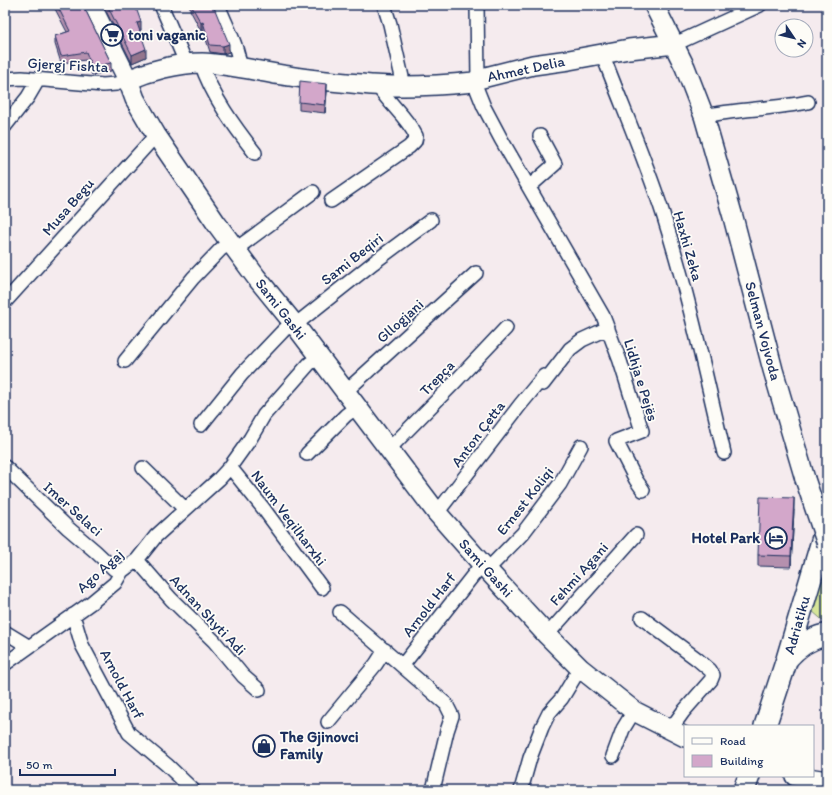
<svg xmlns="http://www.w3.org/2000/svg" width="832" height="795" font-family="Itim,sans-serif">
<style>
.park{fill:#d6e598;stroke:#788a7b}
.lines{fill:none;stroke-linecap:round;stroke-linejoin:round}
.street-casing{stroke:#1b2f5e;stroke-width:16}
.secondary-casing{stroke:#1b2f5e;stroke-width:22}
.primary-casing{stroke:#1b2f5e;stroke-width:24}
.street{stroke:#fdfcf7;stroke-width:13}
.secondary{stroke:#fdfcf7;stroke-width:19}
.primary{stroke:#fdfcf7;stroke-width:21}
.secondary-bridge-casing{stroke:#1b2f5e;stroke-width:22;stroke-linecap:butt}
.secondary-bridge{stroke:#fdfcf7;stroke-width:19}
.wall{fill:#b590ae;stroke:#1b2f5e}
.shaded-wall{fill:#94758d;stroke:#1b2f5e}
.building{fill:#d3a7ca;stroke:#1b2f5e}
.labels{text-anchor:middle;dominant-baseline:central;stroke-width:3.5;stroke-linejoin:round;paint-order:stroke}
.poi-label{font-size:15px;font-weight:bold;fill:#1b2f5e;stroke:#fdfcf7;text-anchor:start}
.street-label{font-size:15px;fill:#1b2f5e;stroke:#fdfcf7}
</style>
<rect width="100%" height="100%" fill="#f5ebee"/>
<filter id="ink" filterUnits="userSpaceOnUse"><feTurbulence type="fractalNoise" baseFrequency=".025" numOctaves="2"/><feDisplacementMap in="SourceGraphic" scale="8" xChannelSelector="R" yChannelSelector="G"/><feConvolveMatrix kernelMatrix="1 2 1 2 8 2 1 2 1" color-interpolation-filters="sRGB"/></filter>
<g filter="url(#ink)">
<!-- park -->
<path class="park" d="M827,560V624L812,611Z"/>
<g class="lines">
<!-- street casing -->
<g class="street-casing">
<path id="street" d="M161,5L187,65
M218,5C226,25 238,46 240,67
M384,5L390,24L404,86
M477,5L478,79
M675,44L760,5
M601,54L607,66C626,115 647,164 663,214C688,292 705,373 724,453
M201,63C212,96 234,126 255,153
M5,79L22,78L103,85L116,84L128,80
M474,82L484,107L501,139L603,316L620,361L642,431L616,441L636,480L643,490
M704,116C738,109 774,109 808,102
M5,126L28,97L38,80
M529,187L555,164L540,136
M331,201L409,147L415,141L416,136C407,117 389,104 378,86
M236,249L313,192
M5,302L156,135
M125,361L193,278L221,249L230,243
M543,384L570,349L582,340L608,328
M345,392L476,273
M201,425L242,374L282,332L285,329L295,325L373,263L431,220
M389,449L454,383L506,328
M307,454L346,415L357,407
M5,467L68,528L95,551L114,569L122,571
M230,467L263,508L322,588
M143,468L185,509
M437,513L520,405L544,376
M137,560L171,599L214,641L243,676L259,690
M487,570L523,533L560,484L581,446
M340,612L446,704L452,716L447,731L433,790
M73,615L82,645L129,733L167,765L193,790
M642,618L697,659L710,670L713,675L711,680L683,712L670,730
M5,632L28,646
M547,635L636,535
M5,664L92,602L115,583L122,571L137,560L156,536L219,479L230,467L250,439L264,415L309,364L319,357
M402,666L482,564
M328,722L376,664L385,650
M613,756L623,729L634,711
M521,790L530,758L542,727L549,713L562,698L580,668"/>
</g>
<!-- secondary casing -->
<g class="secondary-casing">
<path id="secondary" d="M91,5L128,80L135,99L156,135L216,223L256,277L295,325L437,513L482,564L547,635L580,668L634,711L685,737
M654,5L685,67L704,116L733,217L773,370L805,479
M128,80C149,71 178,63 202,63C231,64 260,72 289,76C313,80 337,82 361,84C399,88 436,86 474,82L478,79L533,65L569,60L629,49L675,44
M795,776L827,781"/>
</g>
<!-- primary casing -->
<g class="primary-casing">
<path id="primary" d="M787,659C798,646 809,639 825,635
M765,726L787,659L827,524
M744,790L749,776"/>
</g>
<!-- street -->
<use href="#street" class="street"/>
<!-- secondary -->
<use href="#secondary" class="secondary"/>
<!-- primary -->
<use href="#primary" class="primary"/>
<!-- secondary-bridge casing -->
<g class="secondary-bridge-casing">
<path id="secondary-bridge" d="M805,479L827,544"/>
</g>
<!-- secondary-bridge -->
<use href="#secondary-bridge" class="secondary-bridge"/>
</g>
<!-- wall -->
<path class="wall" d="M53,5H83L111,63V71L92,75L86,60L61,63L55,44V36L67,32Z
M103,5H135L141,30H139L146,57L132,63Z
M190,5H213L229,52L223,54L210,52L203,30L201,31L190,10Z
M327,92L325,113L299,110V102Z
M794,510L791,567L758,566V555Z"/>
<!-- shaded-wall -->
<path class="shaded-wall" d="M141,22V30L137,31V23Z
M203,22V30L201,31V23Z
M229,44V52L223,54V46Z
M146,49V57L132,63V55Z
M327,84V92L325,113V105Z
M794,498V510L791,567V556Z"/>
<!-- building -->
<path class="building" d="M57,5H83L111,63L92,67L86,52L61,56L55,36L70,31Z
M107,5H135L141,22L137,23L146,49L132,55Z
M191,5H213L229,44L223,46L210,45L203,22L201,23Z
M300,81L327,84L325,105L299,102Z
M760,497L794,498L791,556L758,555Z"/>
</g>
<!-- icons -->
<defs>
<g id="supermarket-ring" transform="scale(1.15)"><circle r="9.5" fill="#fdfcf7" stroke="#1b2f5e" stroke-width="1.5"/><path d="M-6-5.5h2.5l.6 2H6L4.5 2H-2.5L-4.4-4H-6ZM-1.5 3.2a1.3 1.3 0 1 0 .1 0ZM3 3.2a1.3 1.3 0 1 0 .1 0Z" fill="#1b2f5e"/></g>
<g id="hotel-ring" transform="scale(1.15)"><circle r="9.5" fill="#fdfcf7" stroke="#1b2f5e" stroke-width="1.5"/><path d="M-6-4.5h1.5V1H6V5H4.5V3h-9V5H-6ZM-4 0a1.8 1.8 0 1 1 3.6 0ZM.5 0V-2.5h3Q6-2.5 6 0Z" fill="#1b2f5e"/></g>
<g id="shop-ring" transform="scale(1.15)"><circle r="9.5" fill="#fdfcf7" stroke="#1b2f5e" stroke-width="1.5"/><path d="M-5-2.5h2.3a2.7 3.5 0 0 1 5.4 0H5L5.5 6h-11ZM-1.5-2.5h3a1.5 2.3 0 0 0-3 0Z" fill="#1b2f5e"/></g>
</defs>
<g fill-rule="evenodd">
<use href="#supermarket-ring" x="112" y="35"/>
<use href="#hotel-ring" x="776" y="538"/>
<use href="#shop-ring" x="264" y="746"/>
</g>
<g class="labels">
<!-- poi labels -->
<g class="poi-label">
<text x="128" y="35">toni vaganic</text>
<text x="760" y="538" text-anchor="end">Hotel Park</text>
<text x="280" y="737">The Gjinovci<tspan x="280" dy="17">Family</tspan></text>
</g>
<!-- street labels -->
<g class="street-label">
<text transform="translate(68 65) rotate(3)">Gjergj Fishta</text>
<text transform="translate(526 69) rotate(-12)">Ahmet Delia</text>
<text transform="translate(68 207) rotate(-49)">Musa Begu</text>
<text transform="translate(688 246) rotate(74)">Haxhi Zeka</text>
<text transform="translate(352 259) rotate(-38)">Sami Beqiri</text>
<text transform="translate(281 309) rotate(52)">Sami Gashi</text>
<text transform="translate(400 321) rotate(-42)">Gllogjani</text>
<text transform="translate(763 331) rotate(75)">Selman Vojvoda</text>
<text transform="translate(437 378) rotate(-46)">Trepça</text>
<text transform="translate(641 380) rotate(73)">Lidhja e Pejës</text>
<text transform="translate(478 434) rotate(-53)">Anton Çetta</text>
<text transform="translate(525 501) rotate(-52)">Ernest Koliqi</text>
<text transform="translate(73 509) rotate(42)">Imer Selaci</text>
<text transform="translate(289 518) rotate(53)">Naum Veqilharxhi</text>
<text transform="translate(486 568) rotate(48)">Sami Gashi</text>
<text transform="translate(100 571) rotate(-42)">Ago Agaj</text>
<text transform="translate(579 574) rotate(-48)">Fehmi Agani</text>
<text transform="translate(429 605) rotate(-52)">Arnold Harf</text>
<text transform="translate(208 615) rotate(47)">Adnan Shyti Adi</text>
<text transform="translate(797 625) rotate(-74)">Adriatiku</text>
<text transform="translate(122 684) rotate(62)">Arnold Harf</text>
</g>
</g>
<!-- margin -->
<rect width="832" height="795" fill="none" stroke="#fdfcf7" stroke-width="20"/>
<rect x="10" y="10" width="812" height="775" fill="none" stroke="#1b2f5e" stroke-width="1.5" filter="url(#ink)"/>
<!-- legend -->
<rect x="684" y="725" width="130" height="52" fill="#fdfcf7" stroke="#a3aaba"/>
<rect x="692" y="738" width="20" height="6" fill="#fdfcf7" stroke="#a3aaba"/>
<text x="720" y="745" font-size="12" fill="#1b2f5e">Road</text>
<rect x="692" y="755" width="20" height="12" fill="#d3a7ca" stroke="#a3aaba"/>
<text x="720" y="765" font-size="12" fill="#1b2f5e">Building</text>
<!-- north arrow -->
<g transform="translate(794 38) rotate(125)"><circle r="19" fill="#fdfcf7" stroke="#a3aaba"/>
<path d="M0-3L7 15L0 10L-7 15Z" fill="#1b2f5e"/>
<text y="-6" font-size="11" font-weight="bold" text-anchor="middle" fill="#1b2f5e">N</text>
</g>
<!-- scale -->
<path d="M20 769v6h95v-6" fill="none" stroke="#1b2f5e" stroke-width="2"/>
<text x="26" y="769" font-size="12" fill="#1b2f5e" stroke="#fdfcf7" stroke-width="3" paint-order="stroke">50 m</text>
</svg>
